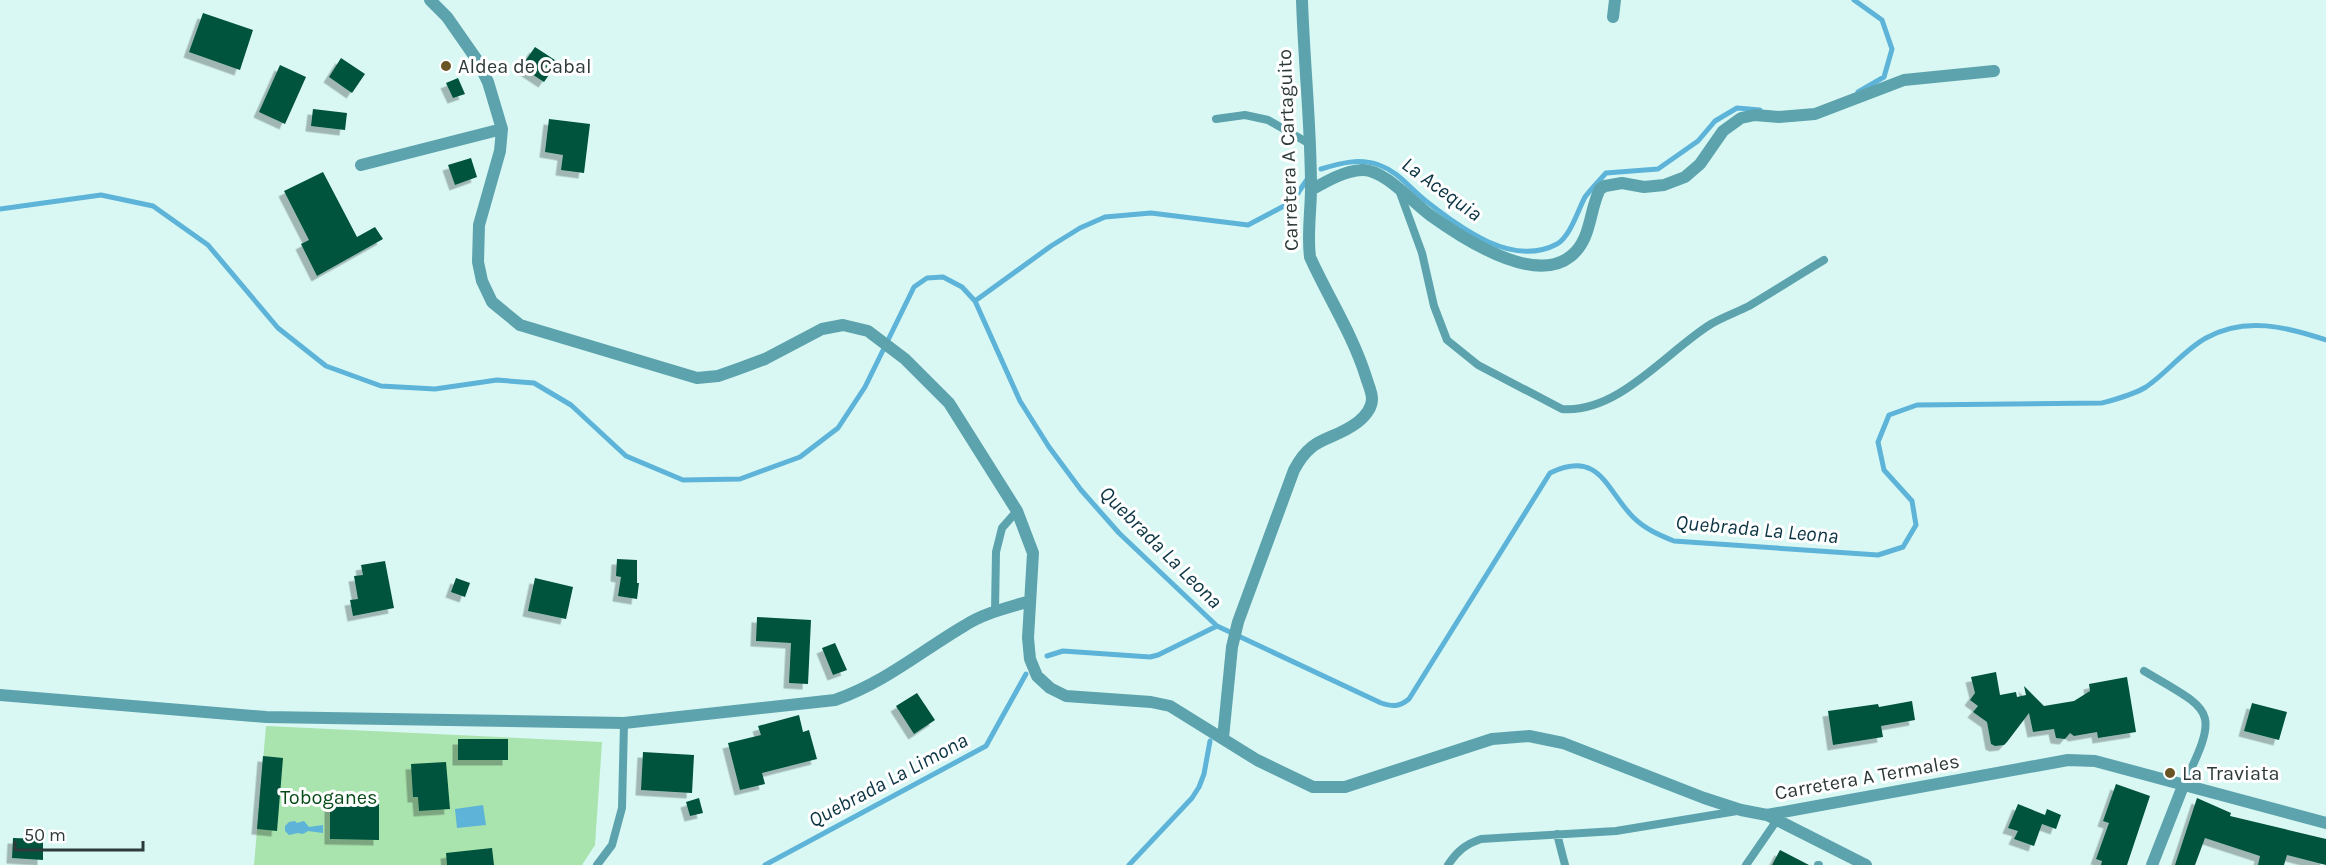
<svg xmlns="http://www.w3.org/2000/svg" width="2326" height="865" font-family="Karla,sans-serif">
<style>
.green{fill:#a9e3ae}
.water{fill:#5db4d8}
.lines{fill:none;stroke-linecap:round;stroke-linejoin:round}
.stream{stroke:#5db4d8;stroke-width:5}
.building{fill:#01523c;filter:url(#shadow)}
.service{stroke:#5da3ad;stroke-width:8}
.minor{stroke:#5da3ad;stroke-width:12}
.poi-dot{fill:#6a5424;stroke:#fff;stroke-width:2}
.labels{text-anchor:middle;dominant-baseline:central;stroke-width:6;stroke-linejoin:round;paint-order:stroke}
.poi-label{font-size:20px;fill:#2e3a39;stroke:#fff;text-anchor:start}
.street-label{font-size:20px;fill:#2e3a39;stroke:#fff}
.park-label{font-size:20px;fill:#074b18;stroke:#fff}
.water-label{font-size:21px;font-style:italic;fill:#0b3443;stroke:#fff}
</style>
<defs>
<filter id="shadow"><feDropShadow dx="-5.5" dy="5.5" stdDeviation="0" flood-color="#0004"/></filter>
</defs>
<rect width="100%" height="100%" fill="#d9f8f4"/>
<!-- green -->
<path class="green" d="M266,726L602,742L595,845L582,865H254Z"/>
<!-- water -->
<path class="water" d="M483,805L486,825L457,828L455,809Z
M295,821L297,823L304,821L309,827L323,825V833L308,831L303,834L298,833L289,835L285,831V826L289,822Z"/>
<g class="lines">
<!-- stream -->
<path class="stream" d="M1854,0L1882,20L1892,49L1884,77L1858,92
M1321,169C1341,163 1359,158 1379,165C1399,172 1410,189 1426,201C1461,228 1512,268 1557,244C1570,237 1578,210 1585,197C1591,189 1599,181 1606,173L1658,169L1698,141L1715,121L1737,108L1760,110
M0,209L101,195L153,206L208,245L278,328L326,366L381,386L435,389L497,380L534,383L571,405L626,456L683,480L740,479L800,457L838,428L865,387L914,287L927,278L943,277L962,287L975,301L1020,401L1049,447L1081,490L1119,533L1217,626L1381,703C1393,707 1399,707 1409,699L1550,473C1600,449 1606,490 1633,517C1645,529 1659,535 1674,541L1878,555L1903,547L1916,525L1912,501L1884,470L1878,442L1889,415L1917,405L2102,403C2117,399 2133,395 2146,387C2167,373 2184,350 2206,338C2245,316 2287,327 2326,340
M975,301L1051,246L1080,228L1105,217L1151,213L1248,225L1284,206L1294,199L1306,181
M1047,656L1063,651L1150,657L1158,655L1217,626
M765,865L986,746L1026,674
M1129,865L1192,798L1199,787L1204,774L1210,741"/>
</g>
<!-- building -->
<path class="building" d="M203,13L253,30L240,70L189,52Z
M535,47L558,62L544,82L521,67Z
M341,58L365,74L352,93L329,77Z
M280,65L306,77L285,124L259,112Z
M458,78L465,94L453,98L446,83Z
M313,109L347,113L345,130L311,126Z
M549,119L590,124L584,173L561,170L563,155L545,152Z
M471,158L477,177L455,185L448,165Z
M323,172L357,237L375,227L383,239L317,276L301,244L309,240L284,191Z
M617,559L637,560V583H639L637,599L618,596L621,577L616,576Z
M385,561L394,608L353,616L350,600L358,599L354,576L363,575L361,565Z
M456,578L470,583L465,597L451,592Z
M535,578L573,587L566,619L528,611Z
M757,617L811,620L808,684L789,683L791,643L756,641Z
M835,643L847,670L833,675L822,648Z
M1996,672L2000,695L2016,692L2017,697L2026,695L2024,686L2044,706L2074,701L2090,691L2089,684L2127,677L2136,732L2098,738L2097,732L2074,736L2070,733L2065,739L2056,738L2054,729L2033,732L2029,713L2007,742L2004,745L1995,746L1991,744L1987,722L1973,712L1978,706L1970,700L1975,693L1971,677Z
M917,693L935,720L914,734L896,706Z
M1912,701L1915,720L1881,726L1883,737L1833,745L1828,711L1878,704L1879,707Z
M2252,703L2287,712L2279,740L2244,731Z
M799,715L803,732L809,730L817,759L762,773L765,784L740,790L728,743L761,735L758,726Z
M458,739H508V760H458Z
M643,752L694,755L692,793L641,790Z
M263,756L283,758L277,831L257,829Z
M446,762L450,809L419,811L418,797H413L411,764Z
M2116,784L2150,796L2127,865H2101L2102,861L2096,859L2109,823L2103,821Z
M330,794L379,795V840L330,839Z
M699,798L703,813L690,816L686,802Z
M2197,798L2231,813L2230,816L2326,839V865L2287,855L2284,865H2258L2260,856L2205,838L2195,865H2175Z
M2018,804L2045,815L2047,809L2061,815L2056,829L2042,824L2034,846L2014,839L2018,831L2008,828Z
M13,838L43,839V860L12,858Z
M492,848L494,865H447L446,853Z
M1780,850L1809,865H1772Z"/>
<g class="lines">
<!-- service -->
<path class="service" d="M1216,119L1245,115L1268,120L1310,144
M1399,190L1422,253L1434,306L1447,340L1478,365L1562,409C1618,414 1667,351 1711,324C1723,317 1737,312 1749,306C1774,291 1799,275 1824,260
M995,611L996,552L1002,528L1017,511
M2144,671C2213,712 2221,708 2183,786
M1557,834L1565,865
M597,865L612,845L622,808L624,723
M1448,865C1457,851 1466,844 1481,839L1616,831L1737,811
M1746,865L1777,820
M1818,865H1819"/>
<!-- minor -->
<path class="minor" d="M430,0L447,17L477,60L488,82L502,129L500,151L479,225L478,262L482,281L492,302L520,325L697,378L718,376L738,369L765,359L822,329L843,325L868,331L905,359L949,403L1017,511L1033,553L1028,638L1030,659L1037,676L1050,688L1066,696L1151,702L1170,706L1257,760L1313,787H1345L1492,739L1529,736L1563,743L1704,798L1741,810L1767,815L2068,760L2095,761L2326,823
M1613,17L1615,0
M361,165L502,129
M1311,190C1327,181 1344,171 1362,170C1384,169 1413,203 1430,215C1462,238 1534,286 1571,256C1592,239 1589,210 1600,189L1605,186L1622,183L1644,187L1664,185L1685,177L1700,164L1723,131L1741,118L1755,115L1779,117L1815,114L1904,80L1994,71
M0,695L266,717L624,723L835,700C884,683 920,652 964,626C984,613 1007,608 1030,601
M1223,738L1232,647L1238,622L1294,470C1313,434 1330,443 1358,422C1364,417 1372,408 1372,399C1372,392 1368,384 1366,377C1353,335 1328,297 1310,257C1307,233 1311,211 1311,188C1311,125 1304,63 1302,0
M1767,815L1866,865
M2152,865L2183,786"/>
</g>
<!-- markers -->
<g class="poi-dot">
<circle cx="446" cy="66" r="6"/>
<circle cx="2170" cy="773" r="6"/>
</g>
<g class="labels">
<!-- poi labels -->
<g class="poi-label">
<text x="458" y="66">Aldea de Cabal</text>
<text x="2182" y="773">La Traviata</text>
</g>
<!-- street labels -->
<g class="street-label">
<text transform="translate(1288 150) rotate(-92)">Carretera A Cartaguito</text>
<text transform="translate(1867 777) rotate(-10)">Carretera A Termales</text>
</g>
<!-- park labels -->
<g class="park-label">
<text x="329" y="797">Toboganes</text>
</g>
<!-- water labels -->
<g class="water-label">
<text transform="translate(1442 189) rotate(36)">La Acequia</text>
<text transform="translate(1757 529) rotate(5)">Quebrada La Leona</text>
<text transform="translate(1161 547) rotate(45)">Quebrada La Leona</text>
<text transform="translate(888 780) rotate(-28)">Quebrada La Limona</text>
</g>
</g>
<!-- scale -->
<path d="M15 841v9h128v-9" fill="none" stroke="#2e3a39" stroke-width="3"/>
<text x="24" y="841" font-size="18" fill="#2e3a39" stroke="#ffffff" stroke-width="4.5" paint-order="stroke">50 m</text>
</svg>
